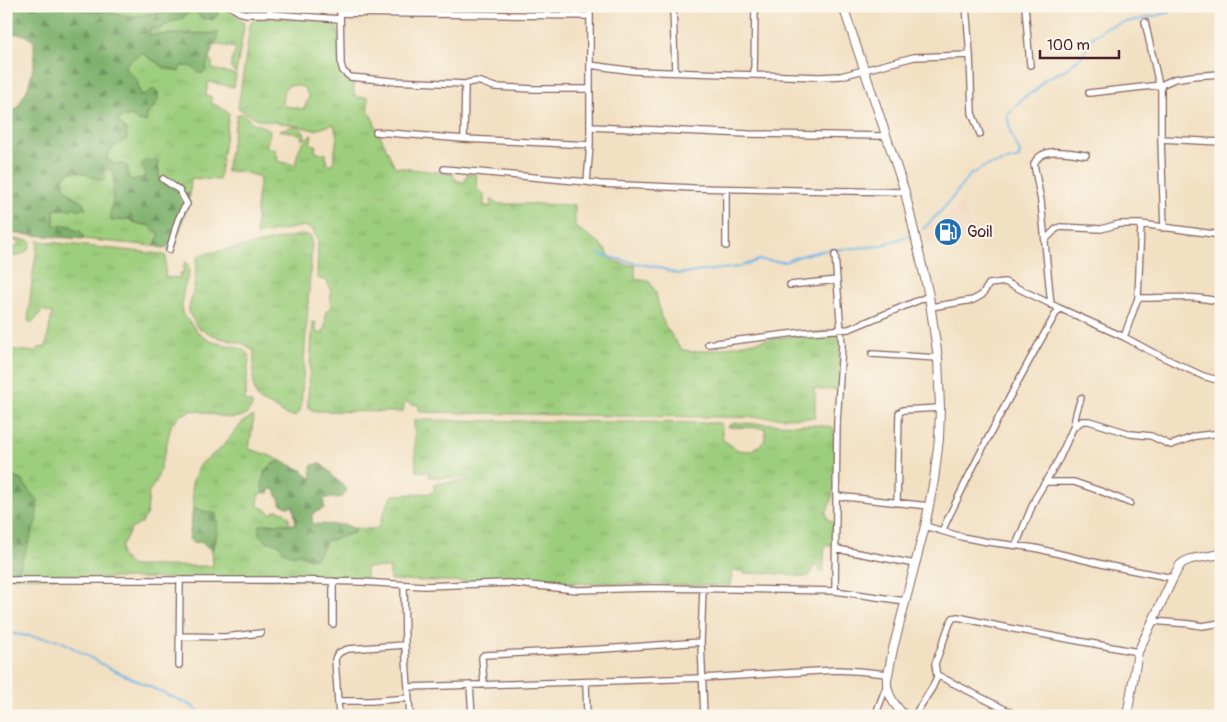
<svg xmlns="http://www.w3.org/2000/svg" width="1227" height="722" font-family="Pangolin,sans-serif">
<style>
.built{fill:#f1d5bd}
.grass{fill:url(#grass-tufts);stroke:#747654;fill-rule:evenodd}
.forest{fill:url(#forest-firs);stroke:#64684c}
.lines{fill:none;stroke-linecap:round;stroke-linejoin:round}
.stream{stroke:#6eb6e6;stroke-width:2}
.street-casing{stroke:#856360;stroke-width:8}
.secondary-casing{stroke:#856360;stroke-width:10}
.street{stroke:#fff;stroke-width:5.5}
.secondary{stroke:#fff;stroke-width:8}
.labels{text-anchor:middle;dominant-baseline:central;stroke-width:4;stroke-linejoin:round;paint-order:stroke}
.poi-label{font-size:16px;fill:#4a1f2b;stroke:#fbf7ec;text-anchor:start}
</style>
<defs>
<pattern id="grass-tufts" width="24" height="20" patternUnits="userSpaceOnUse" patternTransform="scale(1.25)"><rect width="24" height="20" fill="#9dce7d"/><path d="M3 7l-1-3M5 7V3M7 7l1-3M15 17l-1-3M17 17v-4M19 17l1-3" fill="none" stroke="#89b06c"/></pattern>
<pattern id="forest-firs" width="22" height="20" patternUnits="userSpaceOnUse" patternTransform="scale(1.25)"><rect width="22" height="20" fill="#7eb16c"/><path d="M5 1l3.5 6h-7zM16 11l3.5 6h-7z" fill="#698f59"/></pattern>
</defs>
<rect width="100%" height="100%" fill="#fbf7ec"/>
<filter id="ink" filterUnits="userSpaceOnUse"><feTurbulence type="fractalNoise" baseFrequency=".02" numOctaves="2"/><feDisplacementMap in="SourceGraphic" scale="10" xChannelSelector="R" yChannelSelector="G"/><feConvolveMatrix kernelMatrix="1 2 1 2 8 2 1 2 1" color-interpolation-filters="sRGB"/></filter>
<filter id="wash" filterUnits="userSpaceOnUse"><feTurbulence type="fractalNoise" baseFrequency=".0096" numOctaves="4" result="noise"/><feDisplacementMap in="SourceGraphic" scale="20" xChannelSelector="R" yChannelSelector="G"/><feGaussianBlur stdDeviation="1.12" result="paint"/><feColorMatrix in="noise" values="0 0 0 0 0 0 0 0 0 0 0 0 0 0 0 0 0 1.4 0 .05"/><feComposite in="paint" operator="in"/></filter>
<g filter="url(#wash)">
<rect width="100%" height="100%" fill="#f2e0c2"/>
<!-- built -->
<path class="built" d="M963,202L967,216L972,238L943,241L927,246L922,226L943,221Z"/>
<!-- grass -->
<path class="grass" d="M72,6H175L165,12L128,17L105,11L88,12Z
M220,6H226L243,22L244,27L236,73C225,68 234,57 236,48L214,44L218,40L202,33L149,35L150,29L162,28L172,21L181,20L186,14L194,11L203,18L217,16Z
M260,18H276L327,21L334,25L338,30L342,74C344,80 347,81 353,82L354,92L356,97H368V109L395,167L453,174C455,181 458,181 465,182L467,174L476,175L477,189L484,195V206H491L492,199L496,203L500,204H538L575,205V227C589,235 605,245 612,260L627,265H635V279L649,281L656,293L661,317L666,327L681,349L692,352L716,349L771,339L818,332H832L840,335L838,389L821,390L813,388L815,394V418L622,416L419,412V405L410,404L405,401L403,412L316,411L311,410L308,407V397L313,322L316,323V332L323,334L324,328H325L326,311L330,310L331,292L327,281L317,278L318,240L312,229L304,226L256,235L257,199L260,177L240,171L226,172L237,115L242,113L253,123L262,126L270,130L269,137L266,147L275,149L278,157L277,161L295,165C298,152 300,141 312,135L310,144L316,145L315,152L326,154L327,164H333L337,137L334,124L315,130L288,124L259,120L238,108L251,21ZM289,85C301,86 304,85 309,97L304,109L285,106L282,103L284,89Z
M143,53L149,58L158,63L164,68L172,69L178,72L181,66H191L196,69C201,66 208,64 210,58L212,62V69L230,73L236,75L234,87L208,82L206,96H211V103C218,105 223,110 229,113L219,180L191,178L190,194C178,196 167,185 159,178V169L145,172V177L132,180L128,177L122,164H113L106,158C110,147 117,144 127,139L126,129L118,122L120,118L131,116L139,121L147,116L154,106L144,95H140L137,80L125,68C128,60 136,56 143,53Z
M295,126C300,128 306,132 305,138L302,140L300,134L279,130Z
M108,168L114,171L113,199L110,214L112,221L129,219L135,223L150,226L160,234L154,246L83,239V235L67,225L58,226L54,225V210L60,209H71L82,202L73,196L64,186L63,177C66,176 68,173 71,172C83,169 93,180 105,180V178L104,171Z
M301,235H307L310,236L312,244L301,407C297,426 279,411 270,405C266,403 259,401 257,397C251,388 254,361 254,350L244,344L220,338L198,328L189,313V308L194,288L197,259L200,255Z
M6,239L27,240L31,242C28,259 15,252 6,262V249L18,246V241L6,240Z
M38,241L161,254L166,256L165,277L180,278V273H183L185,261C194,271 185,281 183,292C182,299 182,307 182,314C192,322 195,332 206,339C219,347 239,342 249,355L245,401L252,403V407L246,415L239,417L230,418L193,410L179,416L171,425L166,448L156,482L149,491L147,513L142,523L131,529L121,547V556L132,566H213L212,550L216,542V515L193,508L192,484L198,466L221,448L244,421L254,416L249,449L268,455L281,461C277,463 271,464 269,467C263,473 261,485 263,493L259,496L258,506L267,510L270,514L276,510L284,512L290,518L288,524H264L279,544L290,554H302L322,550L326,541C336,539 345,535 354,533L353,528L374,529L379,527L385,509L393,495L432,493L435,489L433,484L469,480L468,478L429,477V472L416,471L414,420L721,423L723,440L738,450L751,451L760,445L765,440V428L728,427V426L734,423L813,425L833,427C839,444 837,498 826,512L827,518L834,523V545L825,546L823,572L819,571V566H813L812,573L809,576L802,577L782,574L743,573V571H732L730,586C617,583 504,583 390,580V568L366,567V580L6,577V575L17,574L38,500L31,494L22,480L6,475V349L36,352L39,348L46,347L52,313L42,310L33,323L28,321L32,280Z"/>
<!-- forest -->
<path class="forest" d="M6,6H72L88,12L105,11L128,17L165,12L175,6H220L217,16L213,20L203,18L194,11L186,14L181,20L172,21L162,28L150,29L149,35L218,33C218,39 215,41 213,46C211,52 211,58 207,63L206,71L200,74C194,66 191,66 181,66L179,72L172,69L164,68L158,63L149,58L143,53C136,56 128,60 125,67L137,80L140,95H144L153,89L158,92V100L147,115L146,122L139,121L131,116L120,118L118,122L126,129L127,139C117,145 110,147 106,158L113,164H122L128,167V177L132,180L145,177V172L141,166L145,160H158L159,178C167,185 178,196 190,194L180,230L168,247L162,248L154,246L160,234L150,226L135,223L129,219L112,221L110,214L113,199L114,171L109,168L104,171L105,180C93,181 83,169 71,172C68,173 66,176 63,177L64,186L73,196L82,202L86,209H77L74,207L71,209H60L54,210V225C60,227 66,225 72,226L74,230L80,231L83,235V239L6,233V115L17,108L28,88L34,64V41L23,34H10L6,33Z
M281,461L302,470L312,480L311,466L319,463C329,469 328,471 335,478C339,482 343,485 347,490L343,497L335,498H326L324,500V508C320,511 316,511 312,514V521L314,524L346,525L353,528L354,533C345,535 336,539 326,541L316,558L308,559L302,554H290L283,551L279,544L266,541L259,535V526L263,524H296L293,506L287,507L281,504L275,490L271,488L268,493H263C261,485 263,473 269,467C271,464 277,463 281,461Z
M6,475L22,480L31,494L38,500L36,522L17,575H6Z
M193,508L216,514C219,527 217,538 212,550L200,542L194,543L189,539Z"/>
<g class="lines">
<!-- stream -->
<path class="stream" d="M923,229L944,208L970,175L986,166L1019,158L1020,152L1012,137L1007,115L1024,97L1035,91L1045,79L1065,70L1084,54L1092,38L1105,28L1120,23L1142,19L1171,12L1174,6
M599,254L625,261L657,267L678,274L739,267L759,260L784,262L800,256L820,251L880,246L910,235
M6,633L59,640L107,667L192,706L204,716"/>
</g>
</g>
<g filter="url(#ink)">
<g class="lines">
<!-- street casing -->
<g class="street-casing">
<path id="street" d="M230,6L239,12L247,14H270L340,19
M340,6L341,64L343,71L350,77L392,81L465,84C481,78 482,84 495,87L533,89H589
M673,6L675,72
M966,6L970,55L972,113L980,134
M1025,6L1030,65
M341,13L590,16
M270,14V6
M1145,22L1159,85
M590,65L634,71L820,77L841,76L914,57L970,55
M754,75L755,6
M1161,85V139L1164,228
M1089,93L1161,85L1174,79L1192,76L1221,74
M590,127L748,134L886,136
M376,132L464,139L590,145
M464,139L465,84
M1161,139L1221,142
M444,169L587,182L600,184L693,188L905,192
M163,179L179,190L187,204C176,217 175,234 169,250
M587,182L590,145V6
M726,189V246
M1045,240L1056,229L1060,227L1101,229L1119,224H1141L1221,235
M835,255L842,345L837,422L835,591
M790,285L837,280
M1138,298C1165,298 1194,295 1221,302
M1051,305L1041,201L1034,164C1042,145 1071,153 1086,155
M931,307L973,300L982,295L989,284L1005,282L1059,308L1124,337L1152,352L1203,376L1217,380L1221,371
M1124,337L1138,298L1141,224
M708,344L804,332L849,329L929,296
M872,354L938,358
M1073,428L1077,410L1081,398
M1219,481H1221
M1045,482H1074L1103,492L1130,503
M836,496L929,506
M897,503L899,413L903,410L940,408
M925,526L962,537L988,542L1035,548L1110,566L1173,578
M942,531C978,455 1017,381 1059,308
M1016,545L1035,499L1059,459L1073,428L1082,421H1089L1131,434L1151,436L1168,444L1171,445L1196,436L1221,433
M837,549L915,564
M6,580H282L362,582L424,586L508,583L577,590L651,588L735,589L835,591L905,601
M404,585L405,645L410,716
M703,589L701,642L704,716
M1152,621L1190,624L1202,626L1221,623
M333,624V581
M180,636L225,637L261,633
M179,665L180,580
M937,675L1018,716
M586,682L587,716
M470,685L472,716
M484,685L482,657L484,655L603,649L701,642
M408,687L703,678L836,670L857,671L888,674
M338,701H371L409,698
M339,716L335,660C336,653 342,651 348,649L405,645
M875,716L887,685
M914,716L932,688L937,677L935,664L950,623L953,618L958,617L998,626L1138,652"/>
</g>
<!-- secondary casing -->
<g class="secondary-casing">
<path id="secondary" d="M843,6L905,192L929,296L938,358L940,408L939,439L934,480L925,526L893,649L887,680C886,694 896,707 905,716
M1127,716L1138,652L1173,578L1180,565L1184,562L1191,559L1221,554"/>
</g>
<!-- street -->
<use href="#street" class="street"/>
<!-- secondary -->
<use href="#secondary" class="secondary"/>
</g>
</g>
<!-- icons -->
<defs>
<g id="fuel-disc" transform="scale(1.4375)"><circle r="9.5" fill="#1f6fb2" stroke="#fbf7ec"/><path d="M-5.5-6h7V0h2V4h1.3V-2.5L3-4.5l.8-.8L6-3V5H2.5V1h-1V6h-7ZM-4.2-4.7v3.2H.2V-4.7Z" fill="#fff"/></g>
</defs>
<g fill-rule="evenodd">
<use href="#fuel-disc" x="948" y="232"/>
</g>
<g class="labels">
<!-- poi labels -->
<g class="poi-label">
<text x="967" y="232">Goil</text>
</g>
</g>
<!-- margin -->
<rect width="1227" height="722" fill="none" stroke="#fbf7ec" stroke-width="25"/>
<!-- scale -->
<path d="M1040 50v8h79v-8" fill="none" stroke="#4a1f2b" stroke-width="2.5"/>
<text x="1047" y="50" font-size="15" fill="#4a1f2b" stroke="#fbf7ec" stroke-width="4" paint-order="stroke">100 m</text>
</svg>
